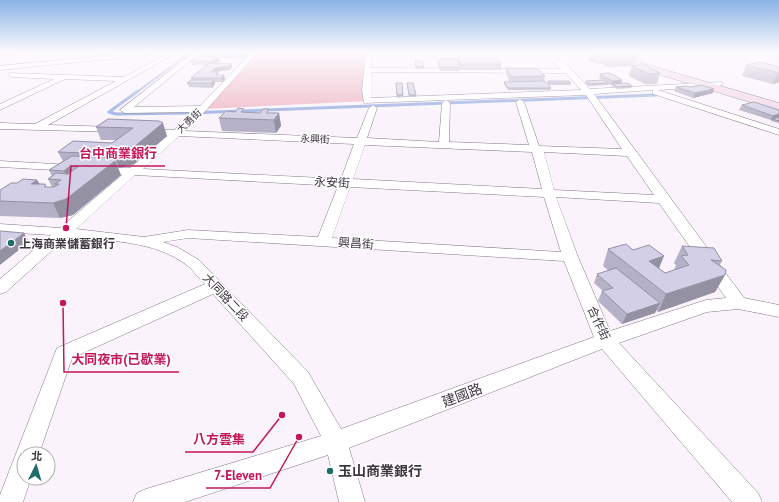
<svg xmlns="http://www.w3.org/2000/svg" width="779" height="502" font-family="'PT Sans','Noto Sans TC',sans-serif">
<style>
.green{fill:#efbbc6}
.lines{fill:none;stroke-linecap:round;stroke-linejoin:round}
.stream-far1{stroke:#9eb2e1;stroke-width:2}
.stream{stroke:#9eb2e1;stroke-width:3}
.minor-casing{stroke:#847689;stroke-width:1}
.secondary-casing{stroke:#847689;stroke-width:1}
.minor{fill:#fff;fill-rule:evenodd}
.secondary{fill:#f2d8e9;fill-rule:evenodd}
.wall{fill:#b5b2c7}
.shaded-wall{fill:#9391a2}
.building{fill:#d2cfe7;stroke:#9391a2}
.poi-dot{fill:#206c6b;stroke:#fff;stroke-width:1.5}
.labels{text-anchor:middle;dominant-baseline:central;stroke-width:3;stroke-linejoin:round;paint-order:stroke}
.far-street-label{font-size:10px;fill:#3c363e;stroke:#fff}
.street-label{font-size:12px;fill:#3c363e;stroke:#fff}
.poi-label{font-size:12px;font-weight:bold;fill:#3c363e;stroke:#fff;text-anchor:start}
.near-street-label{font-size:14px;fill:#3c363e;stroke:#fff}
.near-poi-label{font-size:14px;font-weight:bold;fill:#3c363e;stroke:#fff;text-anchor:start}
.leader{fill:none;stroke:#c2185b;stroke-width:1.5}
.callout-dot{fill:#c2185b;stroke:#fff;stroke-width:1.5}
.callout-label{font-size:13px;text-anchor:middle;font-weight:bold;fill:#c2185b;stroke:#fff;stroke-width:3;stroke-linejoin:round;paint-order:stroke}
</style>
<rect width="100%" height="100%" fill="#faf3fc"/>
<!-- green -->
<path class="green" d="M0,52H58L0,57Z
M255,52H369L367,101L202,109Z"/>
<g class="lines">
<!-- stream-far1 -->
<path class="stream-far1" d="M137,92L191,52"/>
<!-- stream -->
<path class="stream" d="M138,91L109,112L116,114L188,113L656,95"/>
<!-- minor casing -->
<g class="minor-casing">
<path id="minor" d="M143,52H163L160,54L0,70V66Z
M171,52H178L48,125L117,127L120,128L122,130L120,132L0,129V123L35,124L116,81L65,79L0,110V104L54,79L12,77L8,75L9,73L124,77Z
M194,52H201L134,107L200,106L252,52H258L200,117L185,131L357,138L369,108L373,105L377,108L367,138L439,142L442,103L446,100L450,103L449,142L529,145L516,102L520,99L524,102L539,146L622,149L586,95L364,103L362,90L366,52H372L371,68L561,69L542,52H549L571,69L590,89L722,82L723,84L719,86L658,90L779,129V135L653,94V90L594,94L744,298L779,305V317L738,309L707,312L619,343L758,493L762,502H732L602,349L349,448L365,502H339L328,455L185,502H133L137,493L146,489L321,436L294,384L213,294L72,358L39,454H24V478H31L23,502H0V495L57,348L205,284C199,279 194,271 188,266C155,240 108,241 67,237L6,292L0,294V279L51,235L0,232V224L60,228L122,175L95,172L93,170L95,168H130L167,136L143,134L142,132L143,130H174L194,113L195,112L125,113L120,110ZM371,72L566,73L581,90L371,98ZM179,136L354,144L341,179L143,169ZM365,145L532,152L542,189L353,179ZM544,152L627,156L654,195L554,190ZM135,175L338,186L318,237L188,230L144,237L76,229ZM350,187L544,197L561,252L332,238ZM556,197L659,203L726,298L706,300L610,331L578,257ZM188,238L564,261L594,337L341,429L308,372L199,260L177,247L163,242Z
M0,161L73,165L77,166L79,168L77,170L73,171L0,167Z"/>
</g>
<!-- secondary casing -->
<g class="secondary-casing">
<path id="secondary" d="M590,52H604L779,103V111L592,54Z"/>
</g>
<!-- minor -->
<use href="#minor" class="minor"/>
<!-- secondary -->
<use href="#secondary" class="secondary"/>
</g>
<!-- wall -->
<path class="wall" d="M197,52H223L219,55H198Z
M268,52H285L282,55H268Z
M250,53L245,58H239V57L238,58H221L220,56Z
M606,55L637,56L634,66L660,73L657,84H645L629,76L632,66L608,67L603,64H597L589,61L590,57L605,56Z
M219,57L220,61L216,64H232V67L230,70L216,72L219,75H224L225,79L222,82H215V84L212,88L189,87L187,83L192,80L191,78L206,65H192L191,61Z
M457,57L501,64V70H460L459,69V71H440L437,63L438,59L457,60Z
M415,63L424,67V69H416Z
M746,65L779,67V82L773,84L742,76Z
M506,68L545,76L544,81L551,88L550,90H508L504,84V82H510L506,74Z
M600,74L622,80L621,84L632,86L631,88L617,89L612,86V85H611L608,84V85L588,86L585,83L586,81L603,80L599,78Z
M548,81L571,83L570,85H549L547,83Z
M396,83L403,95V97L397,98Z
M407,83L416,95V97H409Z
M676,87H691L714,89L713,93L693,98L674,91Z
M742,105L779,110V123L771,121V120L739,110Z
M245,112L279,113L281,126L276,133L222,131L219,118Z
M108,119L167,136L134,164L118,168L121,175L73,215L60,218L0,216V190L17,183L37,180L40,184H45L47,187H52L48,179L52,176L49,170L63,161L58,152L112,143L116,140H101L96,127Z
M682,246L722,261L719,266L725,275L715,292L658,312L656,310L655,313L622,324L598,301L602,291H603L594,283L597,274L609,271L603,266L608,249L659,268L665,273L674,270L676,265L674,263Z"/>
<!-- shaded-wall -->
<path class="shaded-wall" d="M114,52H124L114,53Z
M219,52H223L219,55Z
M247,52H250V53L245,58L244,54Z
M282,52H285L282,55Z
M570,52H585L569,55Z
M219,56L220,61L211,66V62Z
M232,64V67L230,70L211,72L215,68Z
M778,73H779V82L773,84Z
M224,75L225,79L222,82L221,78Z
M214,80L215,84L212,88L211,83Z
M622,80L621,84H613L612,85H611L612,81Z
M714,89L713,93L693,98L695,93Z
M279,113L281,126L276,133L274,120Z
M779,114V118L772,119L771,120L773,116Z
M163,123L167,136L134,164L119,168L114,154Z
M115,161L121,175L73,215L60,218L53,203Z
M70,166L77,180L71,185L64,171Z
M37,180L45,194L31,184Z
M24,233L29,242L0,265V251Z
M664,256L657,273L649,261Z
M725,275L715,292L658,312L666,294Z
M660,303L655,313L622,324L627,314Z"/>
<!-- building -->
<path class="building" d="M241,52H247L244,54H238Z
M222,54H239L238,56H220Z
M629,54L637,56L611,57L606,55Z
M200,56H219L217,57H219L211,62L191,61Z
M605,56L604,60H598L590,57Z
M457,57H497L501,64H460Z
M438,59H457L460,67H440Z
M415,61H422L424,67H416Z
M760,62L779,67V73L746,65Z
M209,63L232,64L229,66L215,68L211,72H218L216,75H224L221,78H191Z
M644,65L660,73L648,74L632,66Z
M506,68L538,69L545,76L512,77Z
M610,73L622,80L612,81L600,74Z
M191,80H214L211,83H187Z
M604,80L609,83L588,84L586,81Z
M545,81L551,88H508L504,82Z
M548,81H569L571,83H550Z
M396,83H402L403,95H397Z
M407,83H413L416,95H409Z
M627,83L632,86L617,87L613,84Z
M701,85L714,89L695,93L676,87L686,86L691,87Z
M754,102L779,110V114L773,116L742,105Z
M238,108L244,109L241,112L260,113L263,109H269L266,113H279L274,120L219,118L226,111L235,112Z
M779,117V121L772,119Z
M108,119L159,121L163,123L129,151L114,154L58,152L73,141L112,143L133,128L96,127Z
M72,156L113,158L115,161L66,199L53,203L0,201V190L11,183H17L23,179L37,180L31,184H45V187H54L59,184H55L61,180L48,179L56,173L68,174L79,166H70L64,171L49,170Z
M0,231L24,233L0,251Z
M626,244L633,250L649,245L664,256L649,261L665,273L689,265L681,256L688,255L682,246L714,248L722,261L711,260L726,270L725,275L666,294L608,249Z
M616,268L660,303L627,314L602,291L613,288L597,274Z"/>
<!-- sky -->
<linearGradient id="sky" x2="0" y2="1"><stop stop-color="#8ab3e5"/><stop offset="0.43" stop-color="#fdfafe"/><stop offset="1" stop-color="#fdfafe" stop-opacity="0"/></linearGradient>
<rect width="779" height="122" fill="url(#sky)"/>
<!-- markers -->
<g class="poi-dot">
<circle cx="11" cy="243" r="4"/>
<circle cx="330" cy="471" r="4"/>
</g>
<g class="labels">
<!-- far-street labels -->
<g class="far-street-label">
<text transform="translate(189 121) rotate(-43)">大勇街</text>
<text transform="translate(315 139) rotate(2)">永興街</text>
</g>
<!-- street labels -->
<g class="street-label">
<text transform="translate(332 182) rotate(3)">永安街</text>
<text transform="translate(356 243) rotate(4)">興昌街</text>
<text transform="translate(226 297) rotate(47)">大同路二段</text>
<text transform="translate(599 323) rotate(65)">合作街</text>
</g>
<!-- poi labels -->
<g class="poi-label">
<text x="19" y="243">上海商業儲蓄銀行</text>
</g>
<!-- near-street labels -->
<g class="near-street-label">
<text transform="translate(462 395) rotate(-21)">建國路</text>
</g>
<!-- near-poi labels -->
<g class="near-poi-label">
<text x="338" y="471">玉山商業銀行</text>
</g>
</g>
<!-- callouts -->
<path class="leader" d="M66 228L71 166H165M63 303L64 372H179M282 415L253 452H185M299 437L270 488H206"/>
<g class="callout-dot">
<circle cx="66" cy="228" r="4"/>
<circle cx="63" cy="303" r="4"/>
<circle cx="282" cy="415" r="4"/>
<circle cx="299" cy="437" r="4"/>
</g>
<g class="callout-label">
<text x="118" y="158">台中商業銀行</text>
<text x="121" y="364">大同夜市(已歇業)</text>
<text x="219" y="444">八方雲集</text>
<text x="238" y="480">7-Eleven</text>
</g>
<!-- north arrow -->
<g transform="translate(36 466) rotate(5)"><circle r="19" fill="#ffffff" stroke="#b1afb2"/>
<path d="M0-3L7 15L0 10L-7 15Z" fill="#206c6b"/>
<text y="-6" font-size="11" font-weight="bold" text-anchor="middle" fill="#3c363e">北</text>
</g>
</svg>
